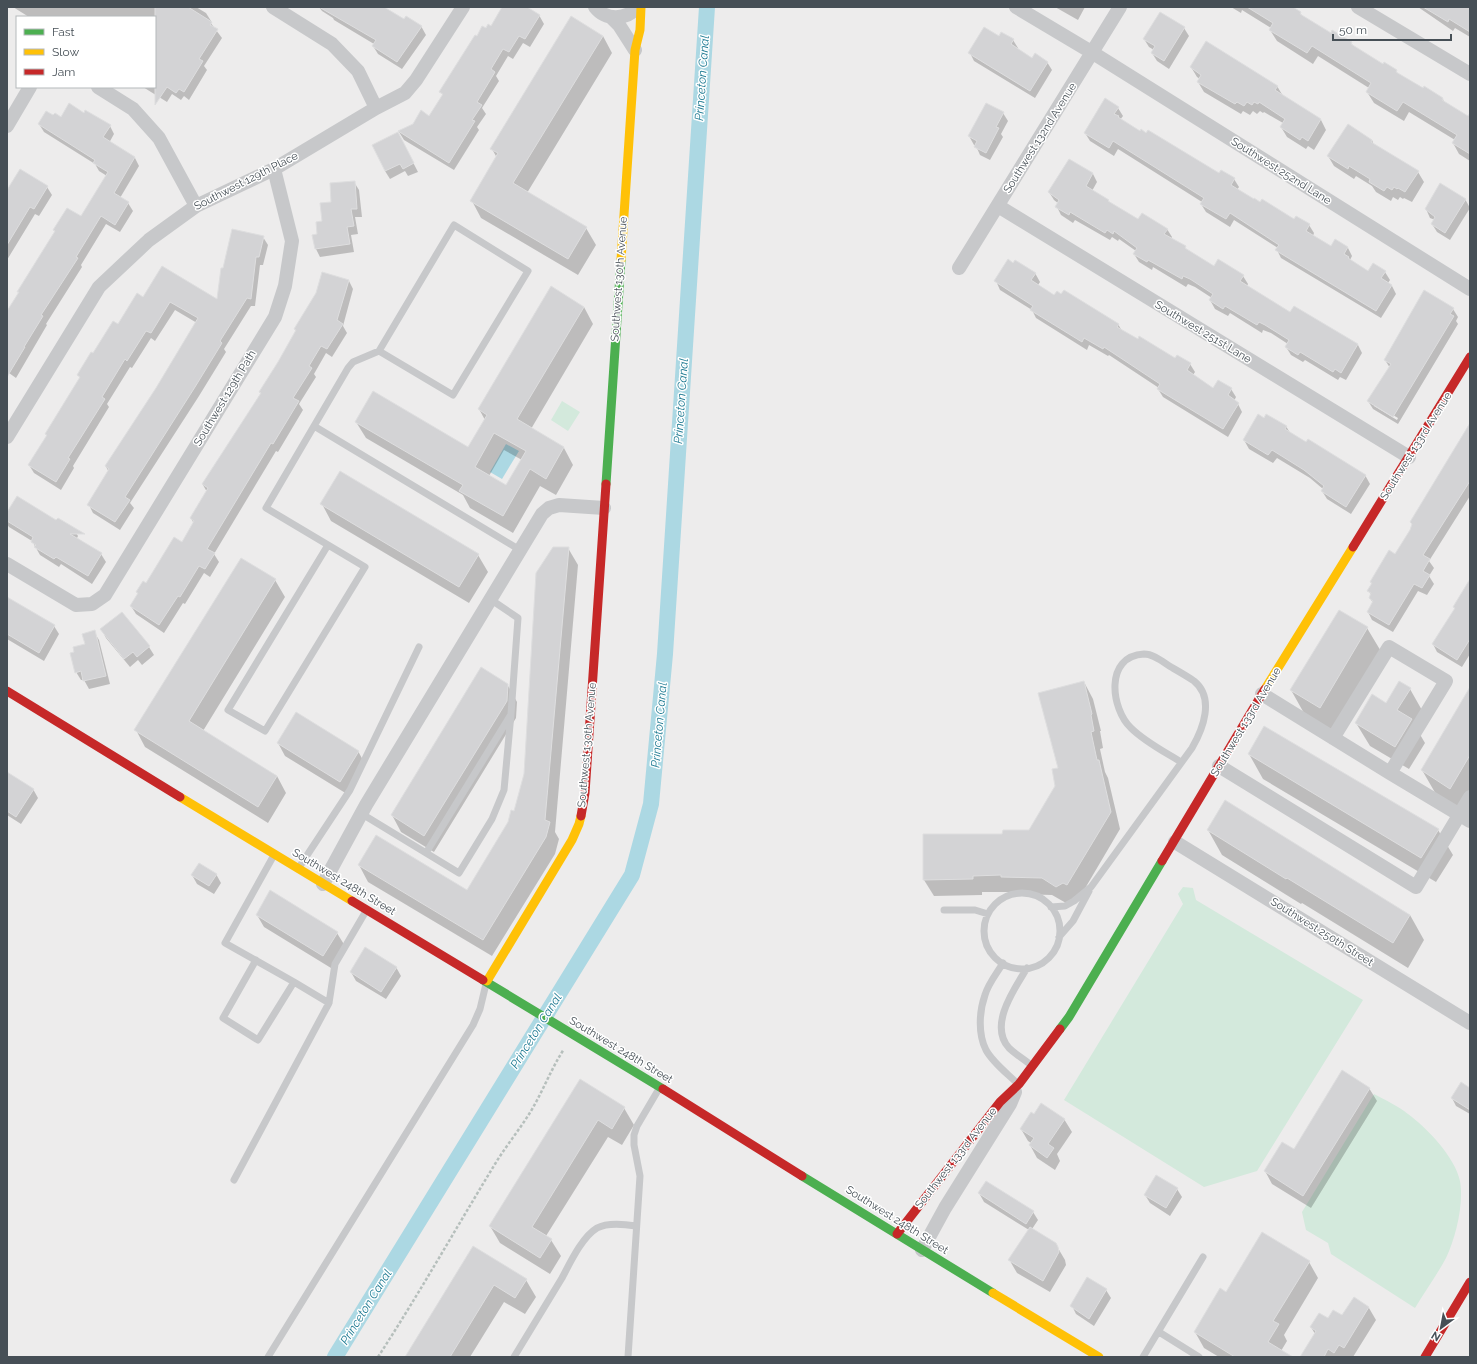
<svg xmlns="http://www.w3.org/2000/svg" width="1477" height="1364" font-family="Raleway,sans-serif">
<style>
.green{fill:#d3e9dc}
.water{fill:#acd8e3}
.shadow{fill:#0003;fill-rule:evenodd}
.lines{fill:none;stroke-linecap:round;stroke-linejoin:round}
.canal{stroke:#acd8e3;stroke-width:16}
.building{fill:#d3d3d5;stroke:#dededf;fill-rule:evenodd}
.path{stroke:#b6bfbc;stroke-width:2.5;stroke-dasharray:3 2;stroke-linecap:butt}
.lane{stroke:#c7c8ca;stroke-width:7}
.street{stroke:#c7c8ca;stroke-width:14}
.fast{stroke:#4caf50;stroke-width:9}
.slow{stroke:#ffc107;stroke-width:9}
.jam{stroke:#c62828;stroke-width:9}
.labels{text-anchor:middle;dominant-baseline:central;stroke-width:3;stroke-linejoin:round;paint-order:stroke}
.street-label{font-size:11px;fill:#464f56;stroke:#fff}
.water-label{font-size:12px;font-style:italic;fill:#1d7a92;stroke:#fff}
</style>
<rect width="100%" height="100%" fill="#edecec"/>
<!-- green -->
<path class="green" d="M562,401L580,412L568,431L551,420Z
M1183,887L1193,888L1196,900L1363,1000L1257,1171L1204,1187L1064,1100L1183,904L1178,894Z
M1374,1094C1385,1100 1398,1106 1408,1114C1427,1128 1455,1157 1460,1181C1464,1203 1456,1237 1446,1258C1437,1275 1425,1291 1415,1308L1331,1254L1328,1243L1306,1230L1302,1212Z"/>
<!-- water -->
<path class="water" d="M506,444L519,451L502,479L490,472Z"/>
<!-- shadow -->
<path class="shadow" d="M13,7H75L77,8L78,7H196L206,13L211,21L210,22L222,38L204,66L207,70L189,100L184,96L181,100L172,94L167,102L143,87H155V17H29Z
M319,7H382L404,21L421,26L426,35L402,69L378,54L373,46L374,44L334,20L333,18L322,11Z
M504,7H525L539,15L544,24L530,47L523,43L513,59L508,56L496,76L499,81L482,108L486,114L477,127L479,130L454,170L404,140L399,132L430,117L443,96L441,92L477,37L486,29L491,27Z
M1055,7H1085L1078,20Z
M1231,7H1290L1300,13L1303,17L1331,34L1351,43L1354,47L1383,65L1396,71L1398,74L1443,99L1444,102L1469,118L1470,116V161L1459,154L1453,143L1455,140L1409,112L1404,121L1374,103L1367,92L1369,88L1318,56L1313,64L1277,41L1270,30L1271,28L1242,10L1241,13Z
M1418,7H1470V37L1455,28L1453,31Z
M1160,13L1184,28L1189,36L1169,69L1157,61L1152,53L1154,50L1149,47L1144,39Z
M603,36L612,53L527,193L586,228L596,245L578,275L481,218L472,201L497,158L492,149Z
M999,37L1013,40L1018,48L1017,49L1033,59L1047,62L1052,70L1035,98L974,61L970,53Z
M1191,67L1277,86L1283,96L1321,120L1326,130L1314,150L1308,146L1306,149L1287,137L1281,127L1283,123L1264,112L1263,113L1260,111L1257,114L1253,111L1250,115L1243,111L1241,114L1204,92L1198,82L1200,79L1197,77Z
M1118,108L1123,116L1120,120L1219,175L1234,179L1239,187L1237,190L1254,200L1295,220L1309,225L1314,233L1313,236L1331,247L1335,240L1348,248L1352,256L1350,260L1369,272H1385L1390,280L1388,283L1392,286L1396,294L1381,318L1281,258L1277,250L1278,248L1234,220L1230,227L1206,212L1201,204L1202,202L1118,149L1114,156L1090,141L1085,133Z
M1003,113L1008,121L1001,134L1003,137L990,160L980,155L976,146L974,145L969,136Z
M84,114L110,126L114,134L109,143L135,158L139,166L120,198L128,203L133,211L120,232L106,224L81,265L82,267L46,324L47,325L16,378L9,373L7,376V313L56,232L55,231L82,218L107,176L99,171L95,164L44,132L39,124L54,117L61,118Z
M1372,140L1374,145L1418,172L1424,182L1412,202L1404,198L1403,199L1400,197L1398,200L1393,197L1391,201L1376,192L1372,186L1356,176L1354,179L1334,166L1328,156Z
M402,141L418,172L408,176L405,171L390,179L385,171Z
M1070,160L1093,174L1097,182L1092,191L1108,201L1110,204L1139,220L1167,229L1172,237L1171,239L1185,247L1186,250L1215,267L1243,276L1248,284L1247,286L1290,313L1358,345L1362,353L1346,380L1340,377L1338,380L1305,360L1303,362L1291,355L1286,347L1288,344L1271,333L1263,330L1262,333L1230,313L1228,316L1215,309L1210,300L1212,298L1195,287L1188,284L1186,287L1153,267L1152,270L1139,262L1134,254L1136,251L1119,239L1118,241L1112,237L1110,240L1075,220L1073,223L1061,215L1057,207L1059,204L1054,200L1049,192Z
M354,182L359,190L362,217H355L358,234L351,235L354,252L320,257L316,249L323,222Z
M47,187L52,195L39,216L35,214L7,260V192Z
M1465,199L1470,208L1450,240L1437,232L1432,224L1435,220L1430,218L1426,209Z
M263,237L268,245L263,265H260L255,306H251L224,349L226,352L199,396L130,503L134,508L120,530L93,513L89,505L109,472L106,467L157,388L197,323L175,310L155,341L151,338L132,368L130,367L107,404L109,407L73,466L74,468L61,490L34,473L29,465L47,436L46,434L80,378L78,375L118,325L143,298L218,301Z
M323,273L349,281L353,289L343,326L347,333L332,357L326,353L314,374L316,377L299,404L303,410L278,452L276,451L214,554L219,562L210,577L204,573L185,604L183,603L164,633L136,614L131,606L138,594L137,592L147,584L182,543L194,524L191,518L207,492L203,485L261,393L296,332L295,329L317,293Z
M1035,273L1040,282L1038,285L1055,296L1118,324L1122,331L1176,359L1190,364L1195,372L1193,375L1213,389H1231L1236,397L1234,401L1238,404L1242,412L1228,437L1163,397L1158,389L1159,388L1109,355L1108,356L1089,345L1087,350L1036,318L1032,310L1000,290L996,281Z
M584,307L593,324L531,429L564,448L573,465L556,495L540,486L513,533L470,508L463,495L366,438L356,422L469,448L485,420L479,409ZM504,450L522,460L507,487L489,476Z
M1453,309L1458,317L1456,321L1458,324L1398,424L1373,409L1368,401L1390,368L1385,360ZM1374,404L1398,418L1397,420L1374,406Z
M1264,419L1286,426L1290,433L1365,475L1370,484L1351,514L1327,499L1322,491L1323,489L1310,478L1277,458L1273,463L1249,449L1244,440Z
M1470,424V496L1429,561L1434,568L1429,576L1434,584L1427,595L1418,591L1393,632L1372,620L1368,612L1373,603L1370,598L1371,596L1369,591L1372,585L1371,582L1395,555L1413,526L1411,522Z
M322,504L478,555L488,572L469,603L331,521Z
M7,514L57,522L73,528L78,536L77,538L101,554L106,562L92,584L61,564L59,567L40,555L32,541L9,527L7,524Z
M568,548L578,565L555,832L559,839L555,854L492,956L368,882L359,865L467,891L515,812L525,774Z
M275,580L285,597L203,731L277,776L286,793L268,823L145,747L136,730Z
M1470,584V654L1462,667L1437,652L1433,644L1455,609L1454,607Z
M7,598L54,626L59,634L44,661L7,639Z
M122,613L149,647L154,655L142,665L138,660L130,667L106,638L102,630Z
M1367,628L1382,653L1334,733L1305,715L1291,690Z
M94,632L99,640L110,684L89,689L84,680H81L76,672L86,645Z
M1084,682L1093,699L1101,731H1100L1103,748L1100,749L1105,772L1108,778L1120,829L1077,902L1066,903L1052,895L1012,894L1011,892H982V895L934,896L924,880L1003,835L1029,831L1056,786Z
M507,684L517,702L516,718L434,852L401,832L392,815Z
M1410,689L1423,712L1415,726L1425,743L1409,769L1370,746L1356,723Z
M1470,692V804L1465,813L1437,796L1422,770Z
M296,713L358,751L365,764L347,794L285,756L278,743Z
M1249,754L1438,830L1453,855L1436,882L1263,779Z
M7,773L33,789L38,798L21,824L7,815Z
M1208,830L1410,915L1424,940L1408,968L1302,903L1301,904L1222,855Z
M216,874L221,883L214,894L197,884L192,875Z
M271,892L337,933L345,946L331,968L264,927L257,915Z
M396,967L401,976L386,999L356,981L351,972Z
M580,1081L624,1108L634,1125L622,1145L608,1137L546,1236L551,1240L561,1256L550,1274L500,1243L490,1226Z
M1369,1088L1377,1101L1311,1208L1272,1184L1265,1171L1294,1151Z
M1470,1089V1114L1456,1106L1452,1098Z
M1034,1115L1064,1119L1072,1132L1057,1154L1060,1161L1055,1170L1037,1158L1030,1145L1031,1143L1028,1141L1021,1129Z
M1177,1189L1182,1197L1170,1216L1150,1203L1145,1195Z
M979,1193L1033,1212L1038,1220L1032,1229L1055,1243L1065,1260L1066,1265L1050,1292L1017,1273L1010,1261L1029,1230L984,1202Z
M473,1248L526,1280L536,1297L525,1314L504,1302L470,1357H406Z
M1309,1262L1318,1278L1284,1335L1287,1341L1281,1351L1291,1357H1219L1204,1348L1195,1332L1226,1293Z
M1106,1290L1111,1298L1094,1326L1076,1314L1072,1306Z
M1354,1299L1369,1308L1376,1320L1353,1357H1303L1315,1334L1311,1327L1329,1320L1343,1317Z"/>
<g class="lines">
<!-- canal -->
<path class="canal" d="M335,1357L632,875L651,804L665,654L707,7"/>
</g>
<!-- building -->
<path class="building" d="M155,7H188L212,22L210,25L218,29L199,59L203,61L184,92L179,89L176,93L167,87L155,105Z
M319,7H384L404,19L406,16L422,26L397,62L372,46L376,40Z
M502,7H527L540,15L525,39L519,36L509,52L503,49L491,69L495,72L477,102L482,105L472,120L475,121L449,163L398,131L413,124L421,110L429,116L443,94L439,92L475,35L477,36L482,26L486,28L488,24L491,26Z
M1247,7H1293L1301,12L1300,14L1331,33L1332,30L1352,42L1351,44L1383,64L1384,62L1397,70L1396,72L1423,88L1424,86L1443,98L1442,100L1468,116L1470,113V154L1452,143L1457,135L1403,102L1397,111L1366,92L1371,83L1312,46L1307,53L1269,30L1273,23Z
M1423,7H1470V32L1449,19L1448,22Z
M1160,12L1185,27L1164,61L1151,53L1155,46L1143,39Z
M571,16L603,36L513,183L587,227L568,259L470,201L498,153L490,149Z
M984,27L999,36L1001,32L1014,39L1011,44L1032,58L1035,53L1048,62L1030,91L968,53Z
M1206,41L1278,86L1275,90L1321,119L1308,141L1302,137L1300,140L1280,127L1285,119L1259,102L1258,104L1254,102L1252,105L1247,102L1244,106L1237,102L1235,104L1197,82L1201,75L1190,67Z
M1105,98L1119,107L1114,114L1119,116L1118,117L1140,131L1141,129L1146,133L1148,130L1219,173L1221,170L1235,178L1231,185L1254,199V198L1260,202L1262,199L1294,219L1296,216L1310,224L1306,231L1331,246L1335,239L1348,247L1344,254L1349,257L1348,258L1368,271L1373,263L1386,271L1381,278L1392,285L1376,311L1275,250L1279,245L1230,213L1226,219L1200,204L1204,198L1113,141L1109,148L1084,133Z
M69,103L84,113L85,110L111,125L103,137L135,157L114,193L129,202L115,225L101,216L76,257L78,258L41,315L43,316L24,347H25L7,377V311L19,292H17L55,231L53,230L67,208L81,216L108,172L93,163L95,160L38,124L46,111L53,115L55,113L61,117Z
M986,103L1004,112L996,127L999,128L986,153L974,147L977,141L968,136Z
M1348,124L1372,140L1371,142L1419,171L1405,192L1398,188L1397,189L1394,187L1392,190L1387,187L1384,191L1369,182L1370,179L1349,166L1348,169L1327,156Z
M398,132L414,163L403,169L400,164L385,171L372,145Z
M1069,159L1093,173L1086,186L1109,200L1108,201L1138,219L1142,213L1168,229L1164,234L1186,246L1185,248L1214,266L1218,259L1244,275L1240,281L1290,312L1294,306L1358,344L1341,373L1335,369L1333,372L1300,352L1298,355L1285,347L1289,340L1265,325L1259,322L1257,325L1225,306L1223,309L1209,300L1213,294L1190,279L1183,276L1182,279L1148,260L1147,262L1133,254L1137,248L1114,231L1113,234L1107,230L1105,233L1070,212L1069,215L1055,207L1059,200L1048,192Z
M20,169L48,186L34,209L30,207L7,245V190Z
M355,181L357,209H351L354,226L347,227L350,244L315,249L312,235L317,234L316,222L322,221L320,203L331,202L330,183Z
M1440,183L1466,199L1445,233L1431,224L1435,217L1425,209Z
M232,229L264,236L259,257H256L251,299L247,298L220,341L222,343L195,387L125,497L130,500L115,522L87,505L109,469L105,466L156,388L198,318L170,302L151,333L146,331L127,361L125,359L102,397L105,399L68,458L70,459L56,482L28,465L47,435L45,434L80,377L77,375L91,352L93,353L113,321L118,324L137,293L143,297L162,266L217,299L221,268H223Z
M1008,259L1013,263L1015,260L1036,273L1031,280L1054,295L1057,291L1061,294L1064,290L1119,324L1117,327L1138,339L1139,336L1175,358L1177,355L1191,363L1187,370L1213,388L1218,380L1232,388L1228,395L1239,403L1223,429L1157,389L1160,384L1104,347L1103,349L1084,338L1082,342L1030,310L1033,306L994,281Z
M322,272L349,280L337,320L343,324L327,349L321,346L309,366L312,368L293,398L299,401L273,444L271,443L207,549L215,553L205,569L199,566L180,597L178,596L159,625L130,606L138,593L136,592L143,581L146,583L174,537L182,542L194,521L190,518L208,488L202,484L261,393L259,392L278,362L296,330L294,329L316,293Z
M551,286L584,307L517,419L564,447L546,479L530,469L503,516L459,491L463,485L355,422L373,391L468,447L487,415L478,409ZM494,433L526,451L506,485L475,467Z
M1424,290L1454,308L1450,314L1454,316L1393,417L1367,401L1391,364L1384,360Z
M1258,414L1264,418L1266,414L1287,426L1285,429L1306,442L1308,439L1366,475L1346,507L1321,491L1324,486L1304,470L1272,450L1268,455L1243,440Z
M1470,423V481L1423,555L1430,559L1423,571L1430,575L1422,588L1414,584L1389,625L1367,612L1373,601L1369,598L1371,593L1367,591L1372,583L1370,582L1389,550L1395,554L1410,530L1412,524L1410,522Z
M340,471L479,554L459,587L320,504Z
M17,496L56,520L58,518L85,534H70L102,553L88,576L56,557L54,559L34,547L36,545L31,542L33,537L7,521V512Z
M553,547H569L545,820L550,822L546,837L483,940L358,865L376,835L467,890L508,822L511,810L514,811L524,774L536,573Z
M241,558L276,579L189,721L277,776L258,807L134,730Z
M1470,579V639L1457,660L1432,644L1455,608L1453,607Z
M7,597L55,625L39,653L7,634Z
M1339,610L1368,627L1320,708L1290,690Z
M122,612L150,646L137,657L133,652L124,659L100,629Z
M95,630L106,676L83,681L81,671L75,673L70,653L74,652L73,647L85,644L82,634Z
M481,667L508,684L507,701L424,836L391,815Z
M1084,681L1092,714L1091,715L1094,731L1091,732L1097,760H1099L1111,812L1067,885L1063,883L1056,887L1042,878L1001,877V875L973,876V879L923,880V834H1002L1003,830H1029L1055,786L1052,769L1058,768L1038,693Z
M1399,681L1411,688L1397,710L1412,719L1395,747L1355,723L1372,694L1386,703Z
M1470,687V755L1450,789L1421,770Z
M296,712L359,751L340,782L277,743Z
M1264,726L1439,829L1421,858L1248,754Z
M7,772L34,789L16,817L7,811Z
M1225,800L1410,915L1393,943L1287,878L1286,879L1207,830Z
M199,863L217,874L209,886L191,875Z
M270,890L338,932L323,956L256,915Z
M365,947L397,967L381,992L350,972Z
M1342,1070L1370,1088L1303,1196L1264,1171L1282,1142L1294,1149Z
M580,1079L625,1107L612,1129L598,1120L532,1227L552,1239L540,1258L489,1226Z
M1461,1082L1470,1088V1110L1451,1098Z
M1041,1103L1065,1119L1048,1144L1054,1148L1047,1158L1029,1145L1034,1138L1020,1129L1031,1112L1034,1114Z
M1156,1175L1178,1188L1166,1208L1144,1195Z
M986,1181L1034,1211L1026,1224L978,1193Z
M1030,1227L1056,1243L1058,1247L1059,1252L1043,1281L1008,1260Z
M1262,1232L1310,1261L1273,1321L1279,1324L1268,1342L1293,1357H1235L1194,1332L1220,1288L1226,1292Z
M473,1246L527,1279L515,1298L494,1285L450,1357H405Z
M1087,1277L1107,1289L1089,1319L1070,1306Z
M1354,1297L1369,1307L1344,1348L1339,1345L1334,1353L1328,1349L1324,1357H1300L1316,1331L1310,1327L1319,1313L1328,1318L1333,1310L1342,1315Z"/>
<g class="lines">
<!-- path -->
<path class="path" d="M378,1357C419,1294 456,1228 495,1164C506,1146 520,1129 531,1111C543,1091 551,1069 564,1049"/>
<!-- lane -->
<path class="lane" d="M379,351L453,395L528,271L454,225L379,351L353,362L348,368L314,426L520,550
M314,426L266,508L365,567L265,731L228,710L328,545
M362,814L459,873L492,819L504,790L511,714L518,618L490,599
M426,853L510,716
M274,855L225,943L294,982L329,1003
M298,869L350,790L419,647
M984 931a38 38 0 1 1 76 0a38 38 0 1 1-76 0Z
M1051,907L1065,906L1074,901L1091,887L1192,748C1203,729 1215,698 1194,681C1187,676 1178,671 1171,667C1163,662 1154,654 1144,654C1104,656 1111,709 1131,728C1145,742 1165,752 1181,762
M944,910H975L988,914
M1059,937L1073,921L1089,891
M256,960L223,1018L258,1040L294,982
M1003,963C997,973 988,984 985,995C979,1012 978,1034 986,1050C993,1063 1008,1074 1018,1084
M1027,968C1015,988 988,1025 1009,1048C1015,1054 1024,1059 1031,1065
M234,1180L329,1003L335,964L366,911
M1159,1332L1199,1357
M268,1357L473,1025L480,1009L486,984
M514,1357C530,1331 546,1304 562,1278C570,1263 582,1237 597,1228C608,1222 624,1224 636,1226
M628,1357L640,1176L634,1145V1135L637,1126L660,1087
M1143,1357L1203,1257"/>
<!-- street -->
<path class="street" d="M273,7L332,44L358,71L376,108
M595,7C606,21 626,20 638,7
M1016,7L1093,53L1470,289
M1358,7L1470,74
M611,17L619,25L635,50
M98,87L133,109L159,138L196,206
M7,126L30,87
M998,206L1409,457
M959,268L1120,7
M7,437L99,287L149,240L196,206L274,169L376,108L405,93L416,80L463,7
M7,564L76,605L92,604L105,595L275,317L285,286L292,241L274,169
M1262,694L1390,773L1470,821
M1333,738L1389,647L1446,681L1390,773
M1219,766L1416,887L1470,797
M1175,842L1470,1023
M323,884L366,805L542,514L549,508L559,505L604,508
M922,1250L945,1208L1010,1104L1015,1092"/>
<!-- fast -->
<path class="fast" d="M606,484L621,260
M483,980L663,1089
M1060,1029L1069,1017L1162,861
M802,1176L993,1293"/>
<!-- slow -->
<path class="slow" d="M621,260L635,50L640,30L641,7
M1265,689L1353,547
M180,797L352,901
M487,981L572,840L579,824L581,816
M993,1293L1099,1357"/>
<!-- jam -->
<path class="jam" d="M1353,547L1470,357
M7,691L180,797
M581,816L585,793L606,484
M1162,861L1265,689
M352,901L483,980
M663,1089L802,1176
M897,1234L1000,1102L1019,1084L1060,1029
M1425,1357L1470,1282"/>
</g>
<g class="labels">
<!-- street labels -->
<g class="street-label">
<text transform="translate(1040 138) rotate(-58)">Southwest 132nd Avenue</text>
<text transform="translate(1281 171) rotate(32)">Southwest 252nd Lane</text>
<text transform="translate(246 181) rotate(-27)">Southwest 129th Place</text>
<text transform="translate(619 279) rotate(-86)">Southwest 130th Avenue</text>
<text transform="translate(1203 332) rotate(31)">Southwest 251st Lane</text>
<text transform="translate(225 398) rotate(-59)">Southwest 129th Path</text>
<text transform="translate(1416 446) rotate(-58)">Southwest 133rd Avenue</text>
<text transform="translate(1246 722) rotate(-59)">Southwest 133rd Avenue</text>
<text transform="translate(587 745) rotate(-85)">Southwest 130th Avenue</text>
<text transform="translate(344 882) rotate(31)">Southwest 248th Street</text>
<text transform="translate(1322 932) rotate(32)">Southwest 250th Street</text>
<text transform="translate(621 1050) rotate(31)">Southwest 248th Street</text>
<text transform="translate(956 1158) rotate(-52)">Southwest 133rd Avenue</text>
<text transform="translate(897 1220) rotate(32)">Southwest 248th Street</text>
</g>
<!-- water labels -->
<g class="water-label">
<text transform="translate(702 78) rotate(-86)">Princeton Canal</text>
<text transform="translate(681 401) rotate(-86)">Princeton Canal</text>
<text transform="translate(659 725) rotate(-85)">Princeton Canal</text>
<text transform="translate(536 1031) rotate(-58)">Princeton Canal</text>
<text transform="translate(366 1307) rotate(-58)">Princeton Canal</text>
</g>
</g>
<!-- border -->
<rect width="1477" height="1364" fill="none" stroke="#464f56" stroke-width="16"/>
<!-- legend -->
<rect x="16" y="16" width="140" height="72" fill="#ffffff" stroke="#b5b9bb"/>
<rect x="24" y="29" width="20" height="6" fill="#4caf50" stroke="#b5b9bb"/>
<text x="52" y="36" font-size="12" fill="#464f56">Fast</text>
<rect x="24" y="49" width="20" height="6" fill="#ffc107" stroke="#b5b9bb"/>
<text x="52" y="56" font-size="12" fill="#464f56">Slow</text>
<rect x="24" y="69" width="20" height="6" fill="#c62828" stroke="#b5b9bb"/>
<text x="52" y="76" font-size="12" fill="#464f56">Jam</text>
<!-- north arrow -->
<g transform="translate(1441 1328) rotate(212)" stroke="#ffffff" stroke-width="3" paint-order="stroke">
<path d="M0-3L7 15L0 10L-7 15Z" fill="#464f56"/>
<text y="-6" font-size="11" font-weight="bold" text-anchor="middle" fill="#464f56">N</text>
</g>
<!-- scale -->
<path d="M1333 34v6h118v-6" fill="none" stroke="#464f56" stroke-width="2"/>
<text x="1339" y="34" font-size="12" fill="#464f56" stroke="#ffffff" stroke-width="3" paint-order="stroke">50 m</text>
</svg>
